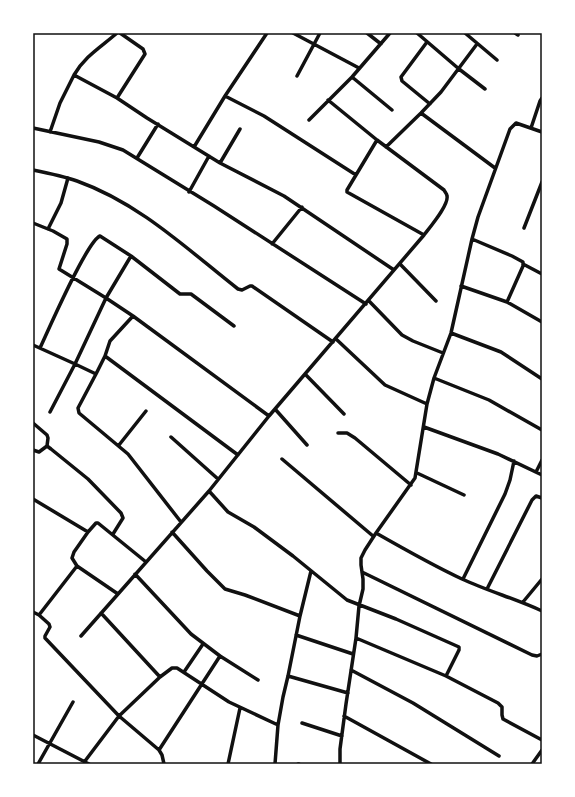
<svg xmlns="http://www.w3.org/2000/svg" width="575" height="797" font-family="'DM Sans',sans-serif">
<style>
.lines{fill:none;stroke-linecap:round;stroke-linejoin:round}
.minor{stroke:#111;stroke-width:3.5}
.neatline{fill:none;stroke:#111;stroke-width:1.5}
</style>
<rect width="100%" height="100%" fill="#fff"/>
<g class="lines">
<!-- minor -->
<path class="minor" d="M293,33L359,68
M367,33L381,44
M417,33L459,69L485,89
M465,33L497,60
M515,33L518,35
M427,42L401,77L402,81L430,104
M74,75C85,56 101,47 117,33
M297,76L320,33
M352,77L392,110
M225,96L264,116L356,175
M117,98L145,54L143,49L120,33
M421,113L495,168
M309,120L352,77L390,33
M33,128L99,142L123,150L214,206L366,304
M531,128L540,101L542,98
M50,132L60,103L74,75L117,98L147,118L220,163L284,196L394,270
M377,140L347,190V192L424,235
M194,147L225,96L267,33
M386,147L421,113L441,92L477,44
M137,158L158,124
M220,163L240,129
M33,170C48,173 63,176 77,181C139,203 187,249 238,289L242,290L250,286H252L333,342
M189,192L209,156
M33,223L53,231L67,239V244L59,269L106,298L75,364L96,374L105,356L110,341L133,316
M524,228L542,182
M48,229L61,203L68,178
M472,239L512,256L523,262V266L507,302
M272,244L302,207
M131,256L106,298L133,316L269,416
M400,264L436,301
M523,264L542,274
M461,286L507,302L542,322
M369,301L402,335L413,341L443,353
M451,333L501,352L542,379
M336,339L385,385L427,404
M33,345L75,364L50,412
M40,348C48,331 87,241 100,236L131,256L180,294H191L234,326
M105,356L238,455
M96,374L78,408L79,413L128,454L181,522
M305,374L344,414
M434,378L489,400L542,430
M275,409L307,445
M33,423L47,435L48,438L47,446
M424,427L498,454L542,475
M338,433H347L355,438L411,485
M171,437L218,479
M119,445L146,411
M33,450L39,452L47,446L51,449L88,479L121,513L123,518L113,534
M282,459L373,536
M536,472L542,460
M417,473L464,495
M209,491L228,512L254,527L293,556L347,600L396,619L459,647V650L446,676
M33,499L88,532L96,523H98L146,562
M88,532L74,552L72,558L77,566L118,594
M172,532L207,571L225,589L245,595L300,616
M376,533C404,549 432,565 462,579C488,591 516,599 542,611
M362,572L532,655L537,656L542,654
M135,574L191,634L220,656L159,750
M463,579L505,494L510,480L514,461
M487,589L532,500L536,496L542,498
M523,602L542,579
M33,612L39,615L49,624L50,627L45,636V638L119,716L159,750L162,755L164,764
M39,615L77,566
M296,635L353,654
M81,636L209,491L269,416L424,235C430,227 449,205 447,196C447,194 445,192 444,190L377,140L328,100
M356,638L446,676L498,703L502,707V715L503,719L542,740
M220,656L258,680
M351,670L413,703L499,756
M184,672L203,644
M288,676L348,693
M160,677L172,668H177L229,702L278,725
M344,716L431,764
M302,723L342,736
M33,735L89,764
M85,761L119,716L160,677L101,613
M38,764L73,702
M228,764L240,708
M275,764L278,725L283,697L288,676L300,616L311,571
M298,764H299
M340,764V749L346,704L356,638L359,606L363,589V579L361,565V558L365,550L376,533L415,478L427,404L434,378L451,333L472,239L478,217L510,129L516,123L542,132
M532,764L542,750"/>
</g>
<!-- border -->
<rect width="575" height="797" fill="none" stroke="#ffffff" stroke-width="68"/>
<rect x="34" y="34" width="507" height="729" class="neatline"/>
</svg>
